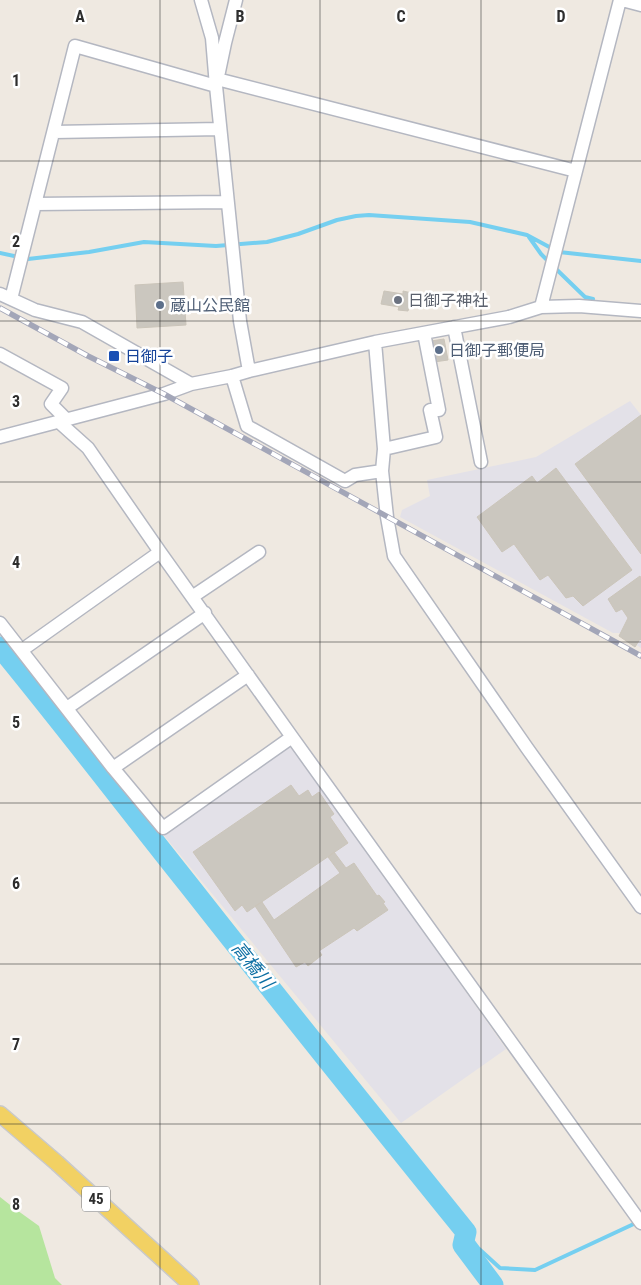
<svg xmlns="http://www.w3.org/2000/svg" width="641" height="1285" font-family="'Roboto Condensed','Noto Sans JP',sans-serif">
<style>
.industrial{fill:#e3e1e8}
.green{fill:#b6e59e}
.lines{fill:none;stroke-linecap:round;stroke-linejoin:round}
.stream{stroke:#75cff0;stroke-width:4}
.river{stroke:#75cff0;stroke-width:21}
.building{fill:#cbc7bf;stroke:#cbc5ba}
.minor-casing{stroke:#b4b7c1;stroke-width:15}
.major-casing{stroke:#c9c9c9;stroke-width:18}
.minor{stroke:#fff;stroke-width:12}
.major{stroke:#f2d163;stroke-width:15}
.rail-casing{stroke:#a3a6b8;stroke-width:5.5}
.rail{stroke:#fff;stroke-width:4;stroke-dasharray:11;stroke-linecap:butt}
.grid{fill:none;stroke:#2e2e2e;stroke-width:1;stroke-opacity:0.55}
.worship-dot{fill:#6b7280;stroke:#fff;stroke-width:2}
.service-dot{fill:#5c6f8a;stroke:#fff;stroke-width:2}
.transit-dot{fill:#1a4fb4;stroke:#fff;stroke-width:2}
.labels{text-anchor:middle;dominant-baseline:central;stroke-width:5;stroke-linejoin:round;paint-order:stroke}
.shield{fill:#fff;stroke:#6d6d6d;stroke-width:1}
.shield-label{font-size:15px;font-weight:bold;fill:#2e2e2e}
.worship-label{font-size:16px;fill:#5b616d;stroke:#fff;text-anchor:start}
.service-label{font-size:16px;fill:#4e5e75;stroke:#fff;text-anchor:start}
.transit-label{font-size:16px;fill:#164399;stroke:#fff;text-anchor:start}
.water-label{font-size:18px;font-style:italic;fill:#0d6fa3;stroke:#fff}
.grid-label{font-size:16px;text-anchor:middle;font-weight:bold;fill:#2e2e2e;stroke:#fff;stroke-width:5;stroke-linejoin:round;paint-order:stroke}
</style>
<rect width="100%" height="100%" fill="#efe9e1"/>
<!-- industrial -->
<path class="industrial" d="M630,401L641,415V648L619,633H613L400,517L402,510L430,496L427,480L536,457Z
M285,747L295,749L506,1049L401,1123L162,833Z"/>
<!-- green -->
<path class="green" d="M0,1197L14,1208L39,1226L55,1278L62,1285H0Z"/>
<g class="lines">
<!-- stream -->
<path class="stream" d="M529,237L541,254L549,262
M559,252L641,261
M0,253L28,259L89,252L144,242L216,246L267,242L298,234L337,220L356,216L369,215L470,222L527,235L553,249
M554,267L585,297L593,299
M466,1232L478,1248L500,1268L535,1270L638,1222"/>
<!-- river -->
<path class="river" d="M0,647C64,725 125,805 188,884C280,1001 373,1117 466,1232L463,1245L493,1285"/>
</g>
<!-- building -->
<path class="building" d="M183,282L186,325L137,328L135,285Z
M384,291L403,294V291L412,293V297H415L413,308L409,307L408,311L398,310L399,307L381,304Z
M444,339L448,360L434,362L431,341Z
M641,415V554L575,464Z
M556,468L632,570L583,606L573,596L566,598L548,575L540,580L514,544L502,552L477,517L532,476L537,483Z
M640,576L641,578V640L640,639L635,647L619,636L628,618L622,609L616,612L608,599Z
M291,785L299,796L308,790L312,797L319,792L334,814L330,817L348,843L247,912L242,905L235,911L193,852Z
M334,852L346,868L354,863L377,896L379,895L385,902L383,903L388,910L357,931L354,928L319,951L322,955L308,966L305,962L296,967L255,906L262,902L274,920L340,873L328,857Z"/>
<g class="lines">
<!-- minor casing -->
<g class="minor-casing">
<path id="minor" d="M236,0L225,43L216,86L240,321L249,371
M622,0L641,5
M217,79L576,171
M54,132L220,129
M35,204L227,202
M0,294L35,310L82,322L191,384
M11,299L75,46L216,86L212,38L201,0
M541,307L620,0
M454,327L481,462
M375,342L384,449L436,437L430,410H439L424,333
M0,354L62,388L51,404L67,420
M232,376L247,426L345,481L355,475L382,471L384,449
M59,422L88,448L160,552L292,737
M0,437L164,394L191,384L232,376L249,371L375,342L509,317L541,307L579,306L641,311
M382,471L387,517L394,556L527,748L641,907
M192,597L259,552
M0,623L113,768L163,828L292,737L641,1223
M22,650L160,552
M67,708L205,613
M113,768L248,675"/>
</g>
<!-- major casing -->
<g class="major-casing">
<path id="major" d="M0,1114L57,1163L191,1285"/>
</g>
<!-- minor -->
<use href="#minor" class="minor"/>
<!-- major -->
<use href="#major" class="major"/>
<!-- rail casing -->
<g class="rail-casing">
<path id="rail" d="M0,308L88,356L164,394L641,656"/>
</g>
<!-- rail -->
<use href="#rail" class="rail"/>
</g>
<!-- grid -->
<path class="grid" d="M160,0V1285M320,0V1285M481,0V1285M0,161H641M0,321H641M0,482H641M0,642H641M0,803H641M0,964H641M0,1124H641"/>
<!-- markers -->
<circle class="worship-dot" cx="398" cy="300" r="5"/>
<g class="service-dot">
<circle cx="160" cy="305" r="5"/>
<circle cx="439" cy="350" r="5"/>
</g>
<rect class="transit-dot" x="108" y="350" width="12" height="12" rx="2.5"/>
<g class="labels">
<!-- shield labels -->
<rect class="shield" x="82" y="1186.5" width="28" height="25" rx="4"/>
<g class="shield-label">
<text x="96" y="1199">45</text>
</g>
<!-- worship labels -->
<g class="worship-label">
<text x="408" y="300">日御子神社</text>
</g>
<!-- service labels -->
<g class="service-label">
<text x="170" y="305">蔵山公民館</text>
<text x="449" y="350">日御子郵便局</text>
</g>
<!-- transit labels -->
<g class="transit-label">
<text x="125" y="356">日御子</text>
</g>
<!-- water labels -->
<g class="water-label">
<text transform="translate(253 965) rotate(51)">高橋川</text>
</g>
</g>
<g class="grid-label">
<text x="80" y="22">A</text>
<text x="240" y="22">B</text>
<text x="401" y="22">C</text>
<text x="561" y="22">D</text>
<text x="16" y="86">1</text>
<text x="16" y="247">2</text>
<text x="16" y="407">3</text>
<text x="16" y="568">4</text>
<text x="16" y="728">5</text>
<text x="16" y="889">6</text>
<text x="16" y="1050">7</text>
<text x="16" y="1210">8</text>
</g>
</svg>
